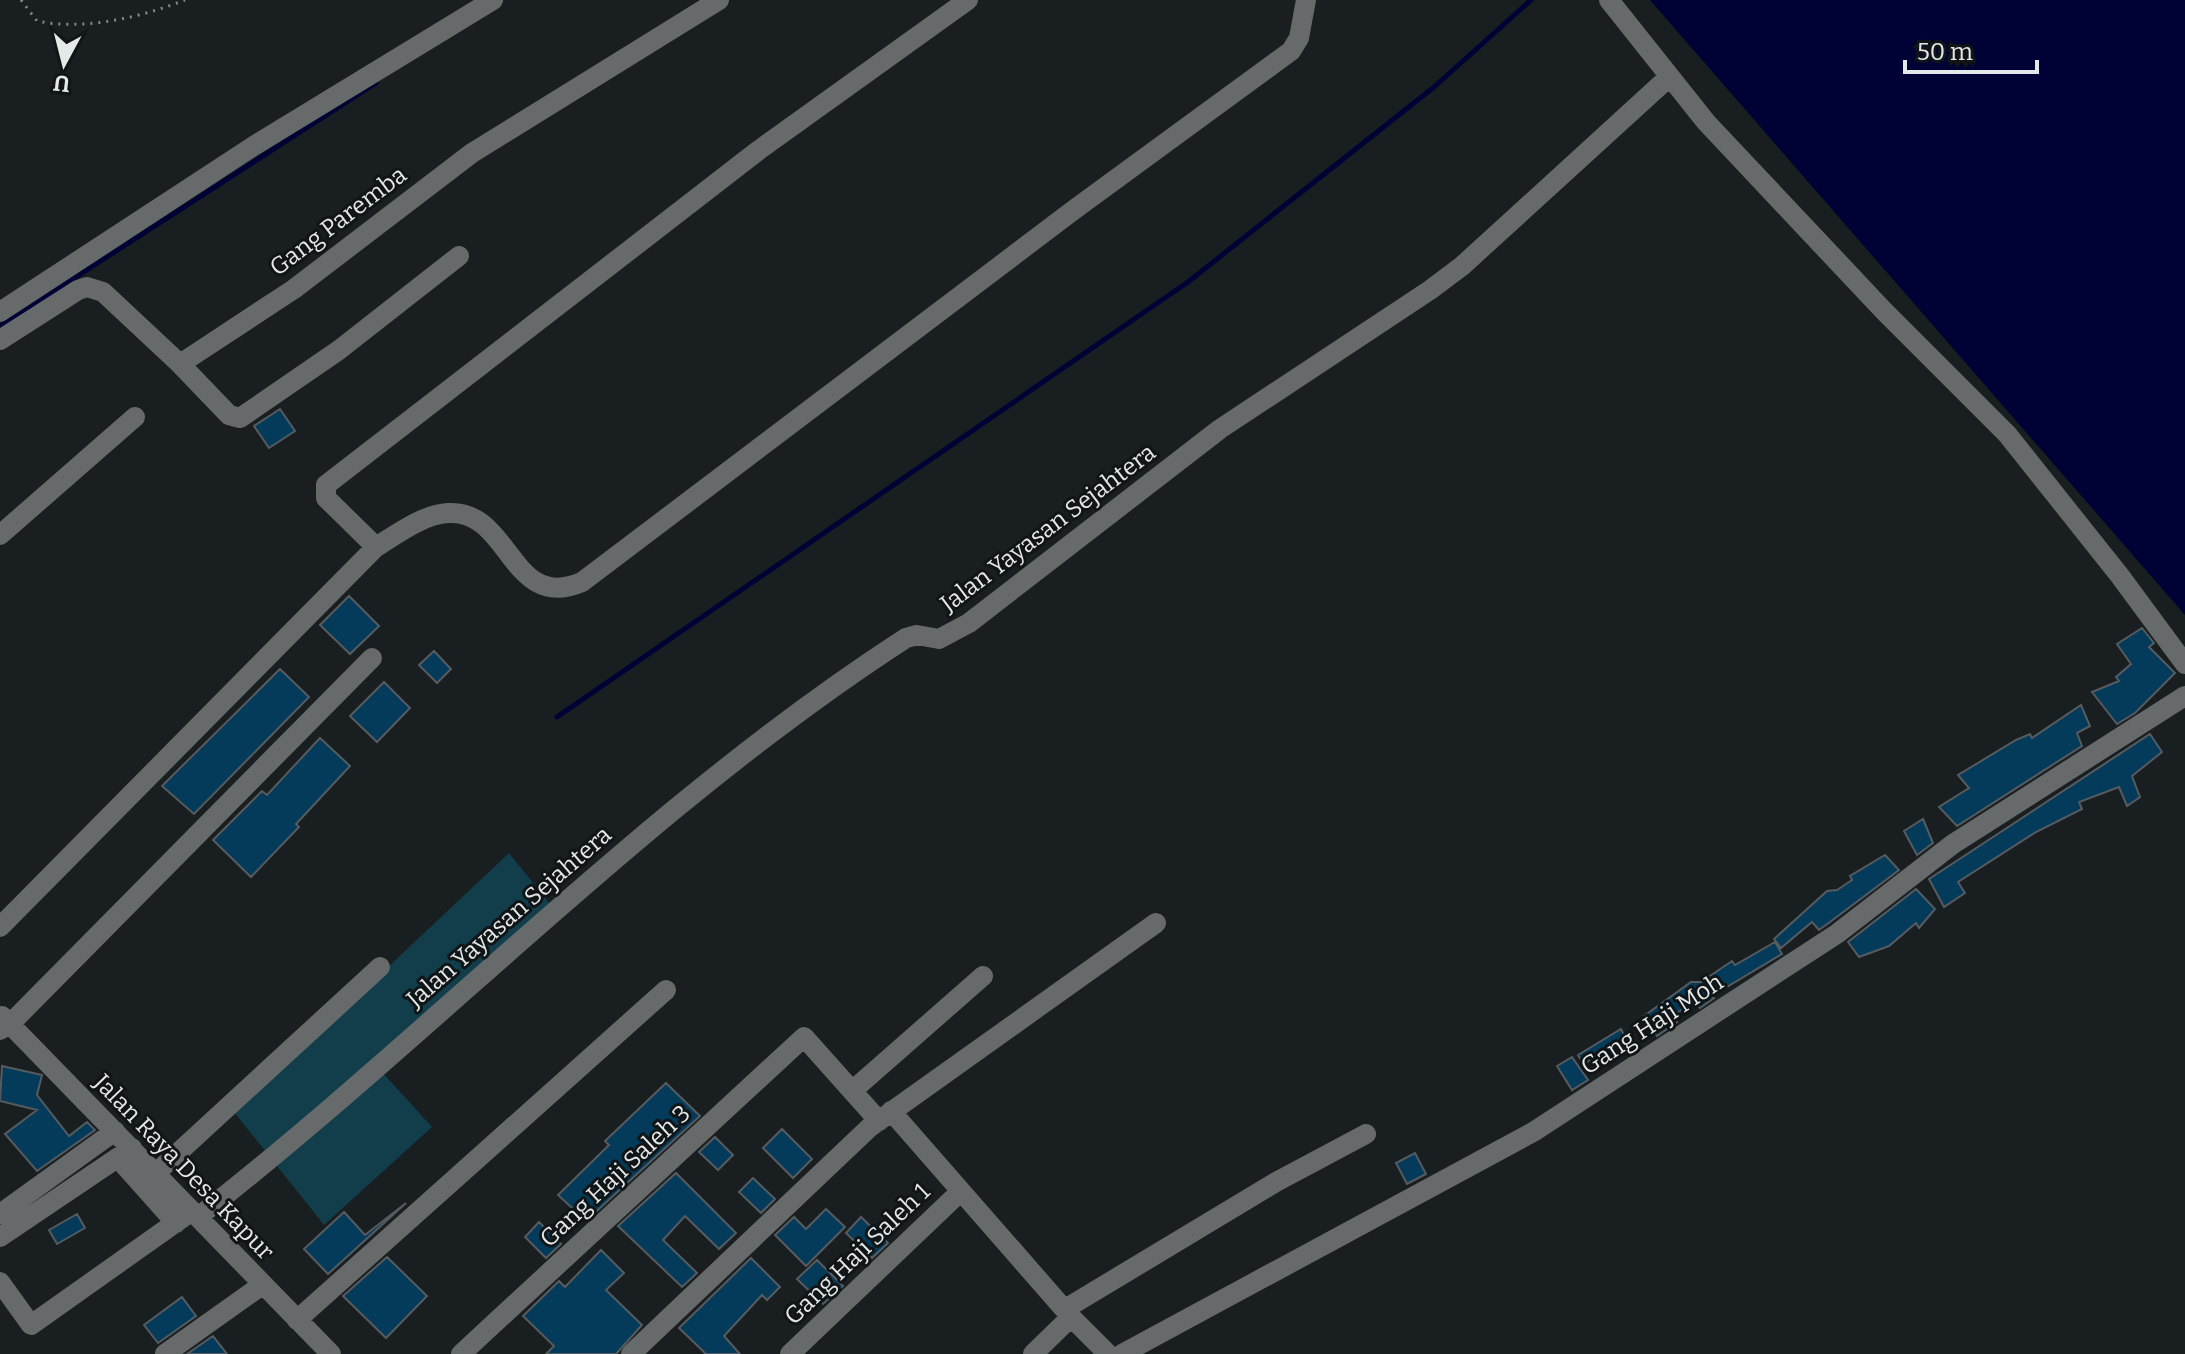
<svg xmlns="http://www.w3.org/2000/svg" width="2185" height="1354" font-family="Bitter,serif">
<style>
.green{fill:#123d4a}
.water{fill:#000235}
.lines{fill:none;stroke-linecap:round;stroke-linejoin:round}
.stream{stroke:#000235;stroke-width:5}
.building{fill:#043b5a;stroke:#565b5f;stroke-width:2}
.path{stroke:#84898a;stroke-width:3;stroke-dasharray:2 6;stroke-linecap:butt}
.minor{stroke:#676a6a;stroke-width:20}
.labels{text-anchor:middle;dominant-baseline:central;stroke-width:6;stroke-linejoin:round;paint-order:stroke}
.street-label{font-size:24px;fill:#e4e8e9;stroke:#101517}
</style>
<rect width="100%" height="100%" fill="#191e20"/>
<!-- green -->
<path class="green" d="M509,853L554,909L383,1073L432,1127L324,1225L234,1112Z"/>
<!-- water -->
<path class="water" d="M1650,0H2185V615Z"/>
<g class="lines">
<!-- stream -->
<path class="stream" d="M0,326L376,83
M557,717L1188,282L1434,87L1531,0"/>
</g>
<!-- building -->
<path class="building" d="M280,409L295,431L269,448L254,426Z
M349,596L379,626L350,654L320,625Z
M2142,628L2154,643L2149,647L2175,673L2135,713L2117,724L2092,692L2119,681L2116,677L2131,664L2117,644Z
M434,651L451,669L437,683L419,665Z
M280,669L309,697L194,814L162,786Z
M384,682L410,708L377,742L350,716Z
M2081,705L2090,726L2077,733L2082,746L1957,826L1939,807L1969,788L1958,775L2016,740L2030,734L2032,738Z
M2150,734L2162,752L2132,776L2140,797L2127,806L2119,787L2079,802L2082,809L2036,832L1958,882L1965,893L1944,907L1929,879Z
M320,738L350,766L296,824L299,827L251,877L213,840L262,791L267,795Z
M1923,819L1933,843L1917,855L1904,831Z
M1885,855L1899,870L1830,922L1819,930L1812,922L1781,948L1774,939L1827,891L1837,890L1852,880L1850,876Z
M1916,889L1935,909L1919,928L1916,923L1889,946L1859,957L1848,942Z
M1775,942L1782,954L1712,996L1714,998L1700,1008L1693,1002L1673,1016L1677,1022L1657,1036L1644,1016L1691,982H1701L1732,961L1735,965Z
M1621,1029L1627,1041L1583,1064L1578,1055Z
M1572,1057L1588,1080L1572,1090L1557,1066Z
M2,1066L42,1075L37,1095L69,1136L87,1122L95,1130L37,1171L5,1134L37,1110L0,1101Z
M666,1083L700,1116L586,1221L558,1195L609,1145L605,1141Z
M782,1129L812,1159L793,1178L763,1148Z
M715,1137L733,1155L718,1170L699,1152Z
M1415,1153L1426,1174L1407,1184L1396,1163Z
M676,1173L736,1233L719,1249L685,1216L663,1240L697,1273L682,1287L618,1226Z
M753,1178L775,1199L761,1213L739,1192Z
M406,1203L328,1274L304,1249L344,1212L365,1235Z
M826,1209L845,1227L806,1266L775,1235L794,1217L806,1229Z
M77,1214L85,1228L57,1244L49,1230Z
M861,1217L888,1243L872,1258L846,1233Z
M539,1222L561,1244L546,1258L525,1237Z
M601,1250L624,1273L606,1290L642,1325L616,1354H546L554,1346L523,1316L559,1281L565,1287Z
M387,1257L427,1296L386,1338L343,1296Z
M751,1258L780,1287L767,1300L762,1295L724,1336L740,1354H706L679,1328Z
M817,1260L843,1286L823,1304L797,1279Z
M182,1297L196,1316L158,1343L144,1325Z
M213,1336L227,1354H187Z"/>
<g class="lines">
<!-- path -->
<path class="path" d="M21,0L37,21C85,31 141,17 185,0"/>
<!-- minor -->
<path class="minor" d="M1609,0L1706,122L1883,310L2007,434L2120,576L2185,664
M0,312L252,147L493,0
M0,340L78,290L87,287L103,292L180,364L294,289L472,153L719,0
M180,364L229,415L240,418L339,350L459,256
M0,535L135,417
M376,547L326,498V485L759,150L968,0
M0,927L376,547C397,534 424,514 448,513C511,509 510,613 582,582L1075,209L1291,51L1299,38L1306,0
M2,1016L331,1354
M0,1030L10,1024L372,658
M852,1091L983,976
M891,1111L1071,1317L1108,1354
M118,1158L176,1223
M156,1173L380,967
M0,1214L115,1131
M198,1217C438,1029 649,804 906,638L917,635L939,639L969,623L1220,429L1430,290L1462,266L1668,78
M0,1237L132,1148
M0,1282L31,1325L192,1211
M1065,1309L1276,1182L1366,1134
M297,1320L666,990
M165,1354L262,1285
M461,1354L804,1037L879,1121
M631,1354L870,1127L1156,923
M790,1354L960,1192
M1033,1354L1071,1317
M1122,1354L1533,1132L1838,933L1953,844L2185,696"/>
</g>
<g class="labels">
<!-- street labels -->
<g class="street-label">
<text transform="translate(338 221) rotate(-37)">Gang Paremba</text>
<text transform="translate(1048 528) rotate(-37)">Jalan Yayasan Sejahtera</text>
<text transform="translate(509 917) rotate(-41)">Jalan Yayasan Sejahtera</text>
<text transform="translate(1652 1024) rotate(-33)">Gang Haji Moh</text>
<text transform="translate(184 1167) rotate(46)">Jalan Raya Desa Kapur</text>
<text transform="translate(615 1176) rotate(-43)">Gang Haji Saleh 3</text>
<text transform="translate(857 1254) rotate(-44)">Gang Haji Saleh 1</text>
</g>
</g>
<!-- north arrow -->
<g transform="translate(64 64) rotate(187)" stroke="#101517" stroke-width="6" paint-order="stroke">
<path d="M0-6L14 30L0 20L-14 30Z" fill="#e4e8e9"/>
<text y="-12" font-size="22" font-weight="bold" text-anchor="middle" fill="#e4e8e9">U</text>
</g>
<!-- scale -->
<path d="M1905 60v12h132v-12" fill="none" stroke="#e4e8e9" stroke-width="4"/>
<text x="1917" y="60" font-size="24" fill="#e4e8e9" stroke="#101517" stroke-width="6" paint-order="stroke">50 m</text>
</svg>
